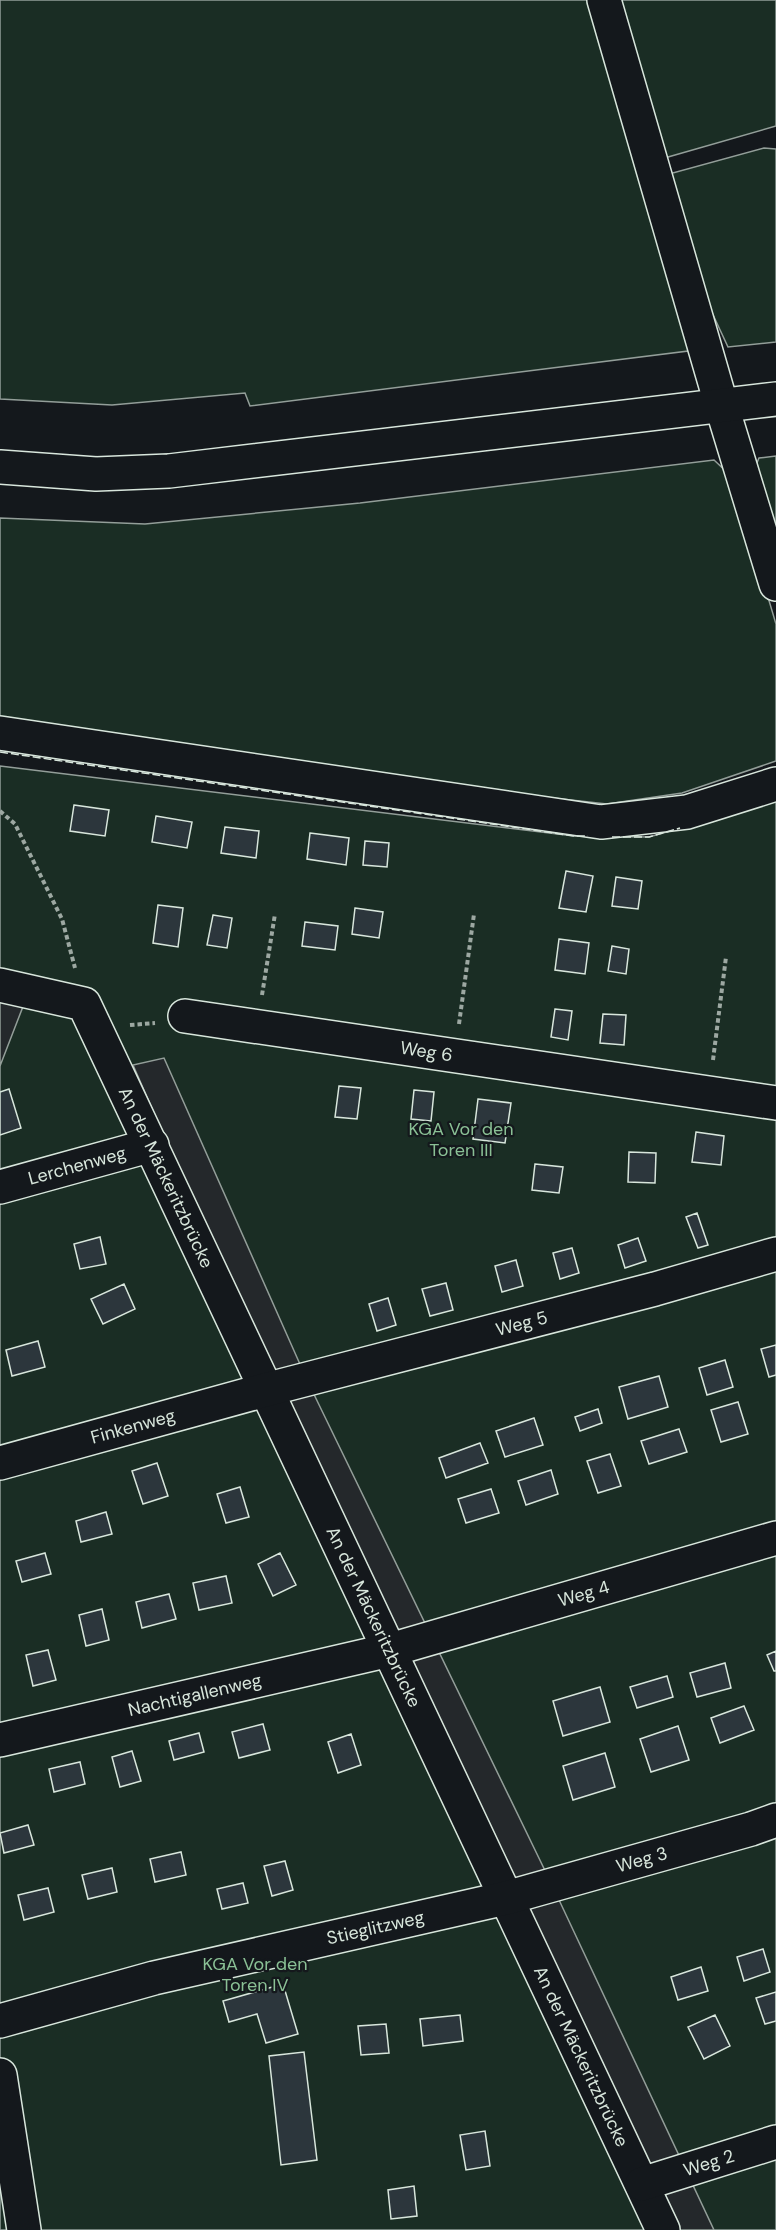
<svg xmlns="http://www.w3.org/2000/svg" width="776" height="2230" font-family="'DM Sans',sans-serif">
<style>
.green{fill:#1a2d24;stroke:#939e99;stroke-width:1.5}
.parking{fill:#24282b;stroke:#939e99;stroke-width:1.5}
.building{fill:#2c363c;stroke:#d8e6dc;stroke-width:1.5}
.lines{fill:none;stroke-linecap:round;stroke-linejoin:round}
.minor-casing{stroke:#d8e6dc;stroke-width:36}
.path{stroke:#9da8a2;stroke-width:4;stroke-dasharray:4.5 3;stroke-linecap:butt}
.minor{stroke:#14181c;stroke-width:33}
.fence{stroke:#d8e6dc;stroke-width:1.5;stroke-dasharray:8 3;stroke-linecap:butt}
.labels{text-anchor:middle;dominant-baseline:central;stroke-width:4.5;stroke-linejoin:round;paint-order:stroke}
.street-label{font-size:18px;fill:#d8e6dc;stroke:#14181c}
.park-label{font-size:18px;fill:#8ac095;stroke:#14181c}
</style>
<rect width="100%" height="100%" fill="#14181c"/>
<!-- green -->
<path class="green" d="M0,0H597L696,350L250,406L245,393L112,405L0,399Z
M616,0H776V126L661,159Z
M764,148L776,149V342L728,347L708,304L669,174Z
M776,456V559L751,477L759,458Z
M714,460L732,477L776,624V761L682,793L607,804L480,790L0,719V518L145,524L360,503Z
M0,766L574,836L649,837L776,801V2230H0Z"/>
<!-- parking -->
<path class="parking" d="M0,985L29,991L0,1066Z
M164,1058L307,1380L552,1885L714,2230H671L274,1388L133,1065Z"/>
<!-- building -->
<path class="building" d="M74,805L109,810L105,836L70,831Z
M156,816L192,822L187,848L152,842Z
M225,827L259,831L256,858L221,853Z
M310,833L349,838L346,865L307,859Z
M365,841L389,843L387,867L363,865Z
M566,871L593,876L586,912L559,908Z
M616,877L642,881L638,909L612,906Z
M158,905L183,908L178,947L153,943Z
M355,908L383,912L379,938L352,934Z
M213,915L232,918L227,948L207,945Z
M305,922L338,926L335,950L302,946Z
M559,939L589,943L585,974L555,970Z
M612,946L629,949L626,974L608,971Z
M555,1009L572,1011L568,1040L551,1037Z
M603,1014L626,1015L624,1045L600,1043Z
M339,1086L361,1088L357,1119L335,1117Z
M9,1089L21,1128L0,1135V1092Z
M414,1090L434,1092L431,1121L411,1119Z
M478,1099L511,1103L505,1143L473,1139Z
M696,1132L724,1136L721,1165L692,1162Z
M629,1152L656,1153L655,1183L628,1182Z
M535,1164L563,1167L559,1193L532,1190Z
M697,1213L708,1245L698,1248L686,1217Z
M100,1237L106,1264L80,1269L74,1244Z
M638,1238L646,1261L625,1268L618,1245Z
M572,1248L579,1273L560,1279L553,1253Z
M516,1260L523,1286L502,1292L495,1266Z
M446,1283L453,1310L430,1316L422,1289Z
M124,1284L135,1309L103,1324L91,1299Z
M388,1298L396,1325L377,1331L369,1304Z
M38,1341L45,1367L12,1376L6,1350Z
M776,1345V1375L769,1377L761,1349Z
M725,1360L733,1387L707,1395L699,1368Z
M659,1376L668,1407L628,1419L619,1387Z
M738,1402L748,1434L721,1442L711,1410Z
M598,1409L602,1423L580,1431L575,1417Z
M534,1418L543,1445L505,1457L496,1431Z
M679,1429L687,1452L649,1464L641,1441Z
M480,1443L488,1463L446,1478L439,1458Z
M610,1454L621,1486L598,1493L587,1461Z
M157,1463L168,1496L143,1504L132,1471Z
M551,1470L558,1494L526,1505L518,1481Z
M240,1487L249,1517L226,1523L217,1494Z
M491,1489L499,1513L466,1523L458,1499Z
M106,1512L112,1534L81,1542L76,1521Z
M45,1553L51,1574L22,1582L16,1561Z
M280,1553L296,1585L273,1596L258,1564Z
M226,1576L232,1603L199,1610L193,1583Z
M169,1594L176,1619L142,1628L136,1602Z
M102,1609L109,1640L86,1646L79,1615Z
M48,1650L56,1680L33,1686L26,1655Z
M776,1651V1671H774L767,1655Z
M725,1663L731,1688L697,1697L690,1673Z
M667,1676L673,1697L637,1708L630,1687Z
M600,1687L610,1722L563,1736L553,1701Z
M744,1706L754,1730L720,1743L711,1718Z
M263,1724L270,1750L239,1758L232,1732Z
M678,1726L689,1760L651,1772L640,1739Z
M199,1733L204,1752L174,1760L169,1741Z
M351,1734L361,1765L338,1773L328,1742Z
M132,1751L141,1781L120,1787L112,1757Z
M605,1753L615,1787L573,1800L563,1766Z
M80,1762L85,1784L54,1792L49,1769Z
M28,1825L34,1845L4,1853L0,1833Z
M181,1852L186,1875L155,1882L150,1859Z
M285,1861L293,1890L272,1896L264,1866Z
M112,1868L117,1892L88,1899L82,1875Z
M243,1883L248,1903L222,1909L217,1889Z
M48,1888L54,1912L24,1920L18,1895Z
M763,1949L770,1972L744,1981L737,1957Z
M701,1967L708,1991L678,2000L671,1977Z
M283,1984L298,2034L266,2043L257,2014L229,2022L223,2001Z
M776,1992V2021L765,2024L756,1998Z
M460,2015L463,2041L423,2046L420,2019Z
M715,2015L730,2046L704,2059L688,2027Z
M386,2024L389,2053L361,2055L358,2026Z
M304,2052L317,2160L281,2165L269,2056Z
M485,2131L490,2166L466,2170L460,2135Z
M414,2186L417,2216L391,2219L388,2190Z"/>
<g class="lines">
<!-- minor casing -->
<g class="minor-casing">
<g id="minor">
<path d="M604,0L722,407L776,584"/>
<path d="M0,467L96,474L169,471L776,399"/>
<path d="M0,733L601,822L687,812L776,784"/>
<path id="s1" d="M0,985L84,1004L663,2230"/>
<path id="s2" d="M185,1016L776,1103"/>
<path id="s3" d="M0,1187L152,1145"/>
<path id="s4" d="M0,1463L265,1390L655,1289L776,1254"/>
<path id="s5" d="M0,1740L390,1650L776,1538"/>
<path id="s6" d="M0,2021L154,1978L506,1898L751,1829L776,1820"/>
<path d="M0,2075L24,2230"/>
<path id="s7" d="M642,2184L776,2142"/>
</g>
</g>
<!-- path -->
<path class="path" d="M0,811L15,824L62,919L75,968
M262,995L275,914
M459,1024L474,914
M130,1025L155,1023
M713,1060L726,957"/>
<!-- minor -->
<use href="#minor" class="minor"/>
<!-- fence -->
<path class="fence" d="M0,752L574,836H588
M612,837H649L680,828"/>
</g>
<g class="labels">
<!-- street labels -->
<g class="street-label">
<text stroke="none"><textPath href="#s2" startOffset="244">Weg 6</textPath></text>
<text stroke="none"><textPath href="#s3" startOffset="80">Lerchenweg</textPath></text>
<text stroke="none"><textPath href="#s1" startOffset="278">An der Mäckeritzbrücke</textPath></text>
<text stroke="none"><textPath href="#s4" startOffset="540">Weg 5</textPath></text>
<text stroke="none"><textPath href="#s4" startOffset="138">Finkenweg</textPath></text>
<text stroke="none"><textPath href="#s5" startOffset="602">Weg 4</textPath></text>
<text stroke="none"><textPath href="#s1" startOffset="764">An der Mäckeritzbrücke</textPath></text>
<text stroke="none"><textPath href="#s5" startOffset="200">Nachtigallenweg</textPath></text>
<text stroke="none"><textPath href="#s6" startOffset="662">Weg 3</textPath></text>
<text stroke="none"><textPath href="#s6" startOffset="387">Stieglitzweg</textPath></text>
<text stroke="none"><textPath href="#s1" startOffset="1250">An der Mäckeritzbrücke</textPath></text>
<text stroke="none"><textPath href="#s7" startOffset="70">Weg 2</textPath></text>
</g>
<!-- park labels -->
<g class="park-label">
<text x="461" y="1129">KGA Vor den<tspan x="461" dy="21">Toren III</tspan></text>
<text x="255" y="1964">KGA Vor den<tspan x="255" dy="21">Toren IV</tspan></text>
</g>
</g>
</svg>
